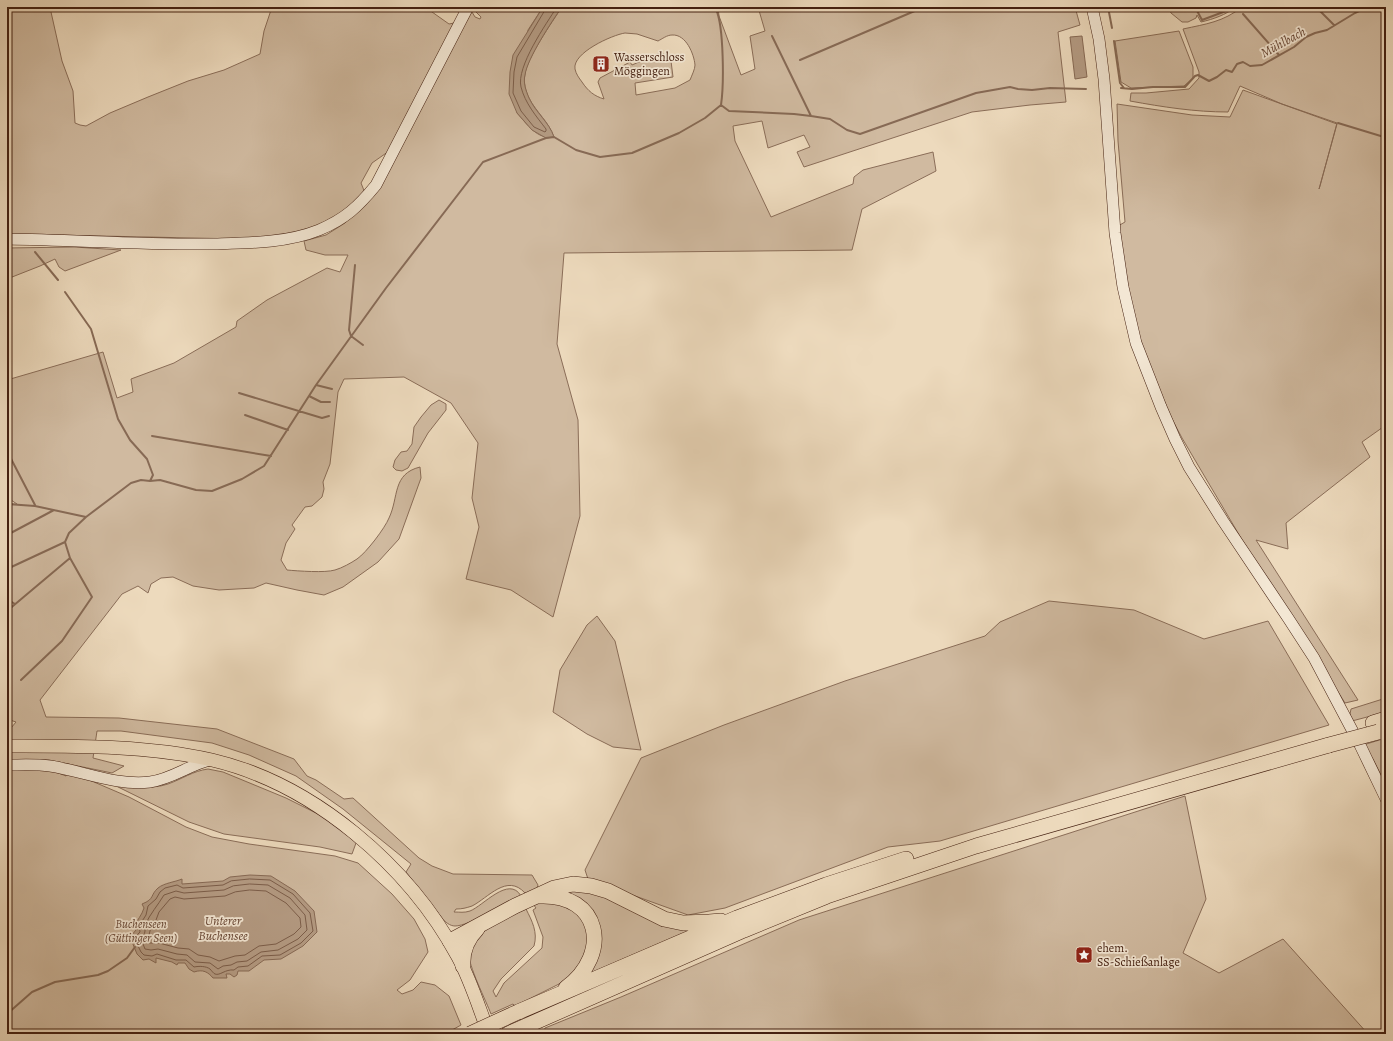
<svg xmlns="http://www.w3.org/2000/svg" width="1393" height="1041" font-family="Alegreya,serif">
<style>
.green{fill:#d0baa0;stroke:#8a6d58;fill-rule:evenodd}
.water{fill:#b49b83;stroke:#876a55}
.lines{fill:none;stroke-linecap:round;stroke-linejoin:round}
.shore{stroke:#7c5e4a;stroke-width:1}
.stream{stroke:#876a55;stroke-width:2}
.secondary-casing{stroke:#442011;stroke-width:12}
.primary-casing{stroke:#442011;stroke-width:14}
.highway-casing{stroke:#442011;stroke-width:16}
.secondary{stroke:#f3e7d4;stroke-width:11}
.primary{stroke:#eddabd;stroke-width:13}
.highway{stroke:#eddabd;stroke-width:15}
.highway-bridge-casing{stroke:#442011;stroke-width:16;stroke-linecap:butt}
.highway-bridge{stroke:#eddabd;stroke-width:15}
.labels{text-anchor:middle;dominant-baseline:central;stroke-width:3.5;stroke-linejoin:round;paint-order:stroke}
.poi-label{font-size:12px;fill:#442011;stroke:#f3e7d4;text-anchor:start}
.park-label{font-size:12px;font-style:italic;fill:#674635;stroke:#f3e7d4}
.water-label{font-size:13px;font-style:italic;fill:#664533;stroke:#f3e7d4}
</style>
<rect width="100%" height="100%" fill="#eddabd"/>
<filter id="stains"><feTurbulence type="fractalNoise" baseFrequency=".005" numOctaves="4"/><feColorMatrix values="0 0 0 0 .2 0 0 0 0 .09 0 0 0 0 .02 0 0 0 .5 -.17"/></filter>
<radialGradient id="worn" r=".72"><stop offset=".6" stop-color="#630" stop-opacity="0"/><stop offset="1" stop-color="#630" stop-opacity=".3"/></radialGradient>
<!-- green -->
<path class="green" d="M7,7H51V12L62,61L73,91L75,123L80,125L86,126L110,113L148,97L188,81L224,70L260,54L264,31L272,7H425L449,24L464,21L472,12L475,17L480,19L481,17L475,11L477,7H543L528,30L517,113C527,124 537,140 554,137C549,122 536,112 529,98C526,91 523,83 525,74C527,58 552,22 562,7H718L719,16L741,75L755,69L750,36L765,31L758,7H1075L1080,25L1058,32L1066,102L1030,105L972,112L804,167L797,152L810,147L804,135L768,148L762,121L733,126L735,141L771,217L853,184L854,177L863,170L933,152L936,171L862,209L852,250L564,253L557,344L578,420L580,516L553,617L511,590L466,579L479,527L472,498L478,443L451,403L404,377L344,379L338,392L330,464L323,482L324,489L322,497L312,506L305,507L292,525L295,529L286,543L281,560L287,570C298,571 325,573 335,570C342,568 351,563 357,559C366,553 385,528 389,518C399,497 392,474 420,467L421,478L399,539L378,562L343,587L324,595L297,590L266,583L254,588L219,590L193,586L173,577L161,578L151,584L148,593L138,586L122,594L40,700L46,717L119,718L217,729L294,759L307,776L316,780L344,799L353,798L419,858L432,866L453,874L532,875L538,885L536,891L525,893C507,873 488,898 472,906C466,908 462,909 456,909L454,912C460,912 464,913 470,911C483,906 509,875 521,896C507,903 469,926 455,926C450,926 445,922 442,918L406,872L411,864L343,809L296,776L249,755L212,743L121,731H97L93,758L124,766L112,773L49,760H7V728H11L16,722L7,719V504H17L11,500H7V380L103,352L117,398L133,392L131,379L174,363L236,327L237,321L267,300L327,268L340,272L348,255H325L306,250L304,241L326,235L345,223L362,206L392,149L372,163L361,183L365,193L353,206L325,224L292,234L241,239L7,234ZM625,33L637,34L658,41C662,39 667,35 672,35C686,34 694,54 695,65C695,69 692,75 690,80L675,88L636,95L635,83L673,77L671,61L668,56L666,58L662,52L632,65L630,62L600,78L598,82L604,99C594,96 588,91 582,82C579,78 576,74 575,69C572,53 612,35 625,33Z
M1168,7H1236C1225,15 1214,19 1201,22L1197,15L1196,18L1188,22H1182L1171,13Z
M1242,7H1386V425L1362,442L1370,457L1286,523L1288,549L1256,540L1358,700L1345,703L1241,538L1182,438L1171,417L1146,359L1125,285L1118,226L1125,222L1118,141L1117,104L1192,115L1230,117L1243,90L1337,124L1319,189L1320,186L1337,123L1282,104L1240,86L1228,112C1195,112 1163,107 1130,101L1131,93H1146L1189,89L1199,78V72L1183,29C1206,24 1223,22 1242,7Z
M1179,31L1193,67V78L1184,86L1131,88L1121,82L1115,41Z
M74,247L121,250L65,271L59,267L55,259L40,266L7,279V248Z
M439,400L446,404V410L428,433L408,468L402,471L396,470L393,467L395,460L401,452L407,451L412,444L414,427L421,417L431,405Z
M1049,601L1134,610L1204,639L1268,621L1329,725L940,841L888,847L725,908L688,915L588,879L585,870L641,758L724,725L845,681L985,636L1000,622Z
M597,616L615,641L641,750L613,747L587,734L553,712L560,670L587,625Z
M1386,698V712L1352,721L1350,714L1351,709Z
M1386,738V785L1373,759L1363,745Z
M27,768L56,772L66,776V773L87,779L129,797L186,827L212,837L249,844L335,856L358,863L392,894L414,919L425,939L428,952L410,980L397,990L402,994L413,990L421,982L435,985L449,996L461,1025L445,1034H7V769Z
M208,769L223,772L286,798L330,820L356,843L352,854L320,847L224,834L189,822L112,784C129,786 151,790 168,784C182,779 193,771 208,769Z
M1185,796L1206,899L1183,953L1219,973L1283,939L1368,1034H543L545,1028L621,997L799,920Z
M582,889L694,928L586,975L597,928L554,891Z
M562,902L586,920L591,949L567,980L515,1006L513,1004L491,1014C487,1003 467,963 469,953C473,931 508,917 526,909C532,921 538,932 534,946L501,979L493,991L496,997L504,983L542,948L543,937L533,910L536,908L533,904Z"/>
<!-- water -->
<path class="water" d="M543,7H562C552,21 527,59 525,75C523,83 526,91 529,98C536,113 549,122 554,137L546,138L532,130L517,113L509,94L510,72L513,55Z
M1082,36L1087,77L1075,79L1070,37Z
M250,875L271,876L295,891L314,911L317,932L303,946L281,959L264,960L249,971H238L237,975L234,977L230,974H226L227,978H213C208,972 203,969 194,972L189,969L185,963H178L177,965L172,962L156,958V963L149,959L143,960L137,954L130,937L136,930L134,927C137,920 142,915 144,908L142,904C155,899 150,895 158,888C164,883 175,882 182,879V884L223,881L230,877Z"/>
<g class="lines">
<!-- shore -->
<path class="shore" d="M546,7L545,10L517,57L514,72L513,93L521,111L534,127L545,132L546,131V129C536,116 525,103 521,87C516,67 546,24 557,7
M250,879L270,880L293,894L310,913L313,931L301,943L280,955L262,956L248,966L238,967L234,970C225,969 220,976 215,974C214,974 211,970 210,969C206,966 199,966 194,967L186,960H176L157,954L152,956L144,955L141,952L134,938L140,932L139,926L146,915L148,906L156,899L160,892L165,888L177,885L183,888L223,885L231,881Z
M250,884L268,885L290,898L305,915L307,930L298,939L278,950L261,952L247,961L237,962L231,965L223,966L218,969L210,963L195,962L187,955L177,954L158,949L151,950L145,949L141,939C142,937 145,934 145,931C145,927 144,928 145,925C150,914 158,905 164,895L176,891L184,893L224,890L233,886Z
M250,890L266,891L286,903L300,918L301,927L294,934L276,944L259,946L245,955L235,956L219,961L210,957L198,955L189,949L178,948L159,943H149L148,939L151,927L156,920L159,912L170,899L175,897L184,899L225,896L235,892Z"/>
<!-- stream -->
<path class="stream" d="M1108,7L1112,28
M1195,7L1202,20L1226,11L1231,7
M1316,7L1334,25
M716,9C724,27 724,85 721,105L729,111L794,114L811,116
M1243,14L1279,55
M7,24L10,7
M772,36L811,116L830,119L847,130L860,134L976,93L1010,87L1018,89L1032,90L1050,88L1086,89
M1114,41L1120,83L1124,88
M800,60L924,7
M1121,88L1132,89L1153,87H1185L1195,76L1198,75L1209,81L1217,77L1226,70L1232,72L1237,64L1243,62L1250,66L1262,65L1294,47L1306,37L1315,33L1327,30L1355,13L1367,7
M1338,123L1384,137H1386
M35,252L58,280
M355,265L349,330L351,336L363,345
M65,292L91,329L118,419L130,440L147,459L153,475L150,481
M316,385L332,389
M239,393L322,418L329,416
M309,396L321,402H330
M245,415L288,430
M152,436L271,456
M7,451L35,505
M7,504L35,506L86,517
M7,535L54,510
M7,569L65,542
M7,599L15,604
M7,611L70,558
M21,680L62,641L92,597L70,558L65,542L69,533L86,517L131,483L141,480L150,481L160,480L196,490L212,491L242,479L264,466L316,385L386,288L483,162L546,138L554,137L576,150L600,157L632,153L679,133L705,118L721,105
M7,1014L32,992L55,982L98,975L108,971L127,958L135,947"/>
<!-- secondary casing -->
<g class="secondary-casing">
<path id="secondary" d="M1092,7L1099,39L1104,79L1115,233L1123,287L1136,343L1161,407L1175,439L1189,467L1223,521L1288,618L1314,658L1360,745L1386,799
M7,239C76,240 145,245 214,244C248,243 287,243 319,230C345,219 358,207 376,185L468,7
M7,765C21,765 36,764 50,766C83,771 116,786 150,782C172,779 189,765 210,760"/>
</g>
<!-- primary casing -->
<g class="primary-casing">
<path id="primary" d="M7,746C74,746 147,745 212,760C314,784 409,866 458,957C471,981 479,1008 489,1034"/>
</g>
<!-- highway casing -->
<g class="highway-casing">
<path id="highway" d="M1373,723L1386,719
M539,896C601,893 612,954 566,988
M450,941L515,906L554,888L573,884L591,886L608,891L664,919L683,923L709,922L721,921
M463,966C462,951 467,939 477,929
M518,1012L737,918L826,885L906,859
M508,1034L744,930L827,896L976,846L1329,745"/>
</g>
<!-- secondary -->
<use href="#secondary" class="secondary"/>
<!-- primary -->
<use href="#primary" class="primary"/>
<!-- highway -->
<use href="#highway" class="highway"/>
<!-- highway-bridge casing -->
<g class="highway-bridge-casing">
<path id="highway-bridge" d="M1329,745L1378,732
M470,1034L518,1012"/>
</g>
<!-- highway-bridge -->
<use href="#highway-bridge" class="highway-bridge"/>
</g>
<!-- icons -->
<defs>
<g id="building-square" transform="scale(0.9)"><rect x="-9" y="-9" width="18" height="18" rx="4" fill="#8f2418" stroke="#f3e7d4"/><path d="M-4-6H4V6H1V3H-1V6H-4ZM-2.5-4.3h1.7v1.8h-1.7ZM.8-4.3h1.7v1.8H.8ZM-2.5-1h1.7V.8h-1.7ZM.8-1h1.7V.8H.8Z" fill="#fff"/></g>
<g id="sight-square" transform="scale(0.9)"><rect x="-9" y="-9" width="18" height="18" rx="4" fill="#8f2418" stroke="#f3e7d4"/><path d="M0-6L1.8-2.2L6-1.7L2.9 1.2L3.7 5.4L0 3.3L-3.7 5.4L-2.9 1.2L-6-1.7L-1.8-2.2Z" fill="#fff"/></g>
</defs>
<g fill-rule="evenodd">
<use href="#building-square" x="601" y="64"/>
<use href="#sight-square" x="1084" y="955"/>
</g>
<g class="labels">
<!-- poi labels -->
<g class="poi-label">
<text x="614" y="57">Wasserschloss<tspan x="614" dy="14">Möggingen</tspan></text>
<text x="1097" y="948">ehem.<tspan x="1097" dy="14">SS-Schießanlage</tspan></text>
</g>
<!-- park labels -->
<g class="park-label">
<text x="141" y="924">Buchenseen<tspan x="141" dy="14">(Güttinger Seen)</tspan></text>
</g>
<!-- water labels -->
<g class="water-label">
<text transform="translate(1283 42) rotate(-29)">Mühlbach</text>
<text x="223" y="920">Unterer<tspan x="223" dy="15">Buchensee</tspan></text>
</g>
</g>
<!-- margin -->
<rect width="1393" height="1041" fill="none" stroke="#eddabd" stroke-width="24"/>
<rect x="8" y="8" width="1377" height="1025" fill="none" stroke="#442011" stroke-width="2"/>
<rect x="12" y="12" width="1369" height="1017" fill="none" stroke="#442011"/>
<rect width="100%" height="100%" filter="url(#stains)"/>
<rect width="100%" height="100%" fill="url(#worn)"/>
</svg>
